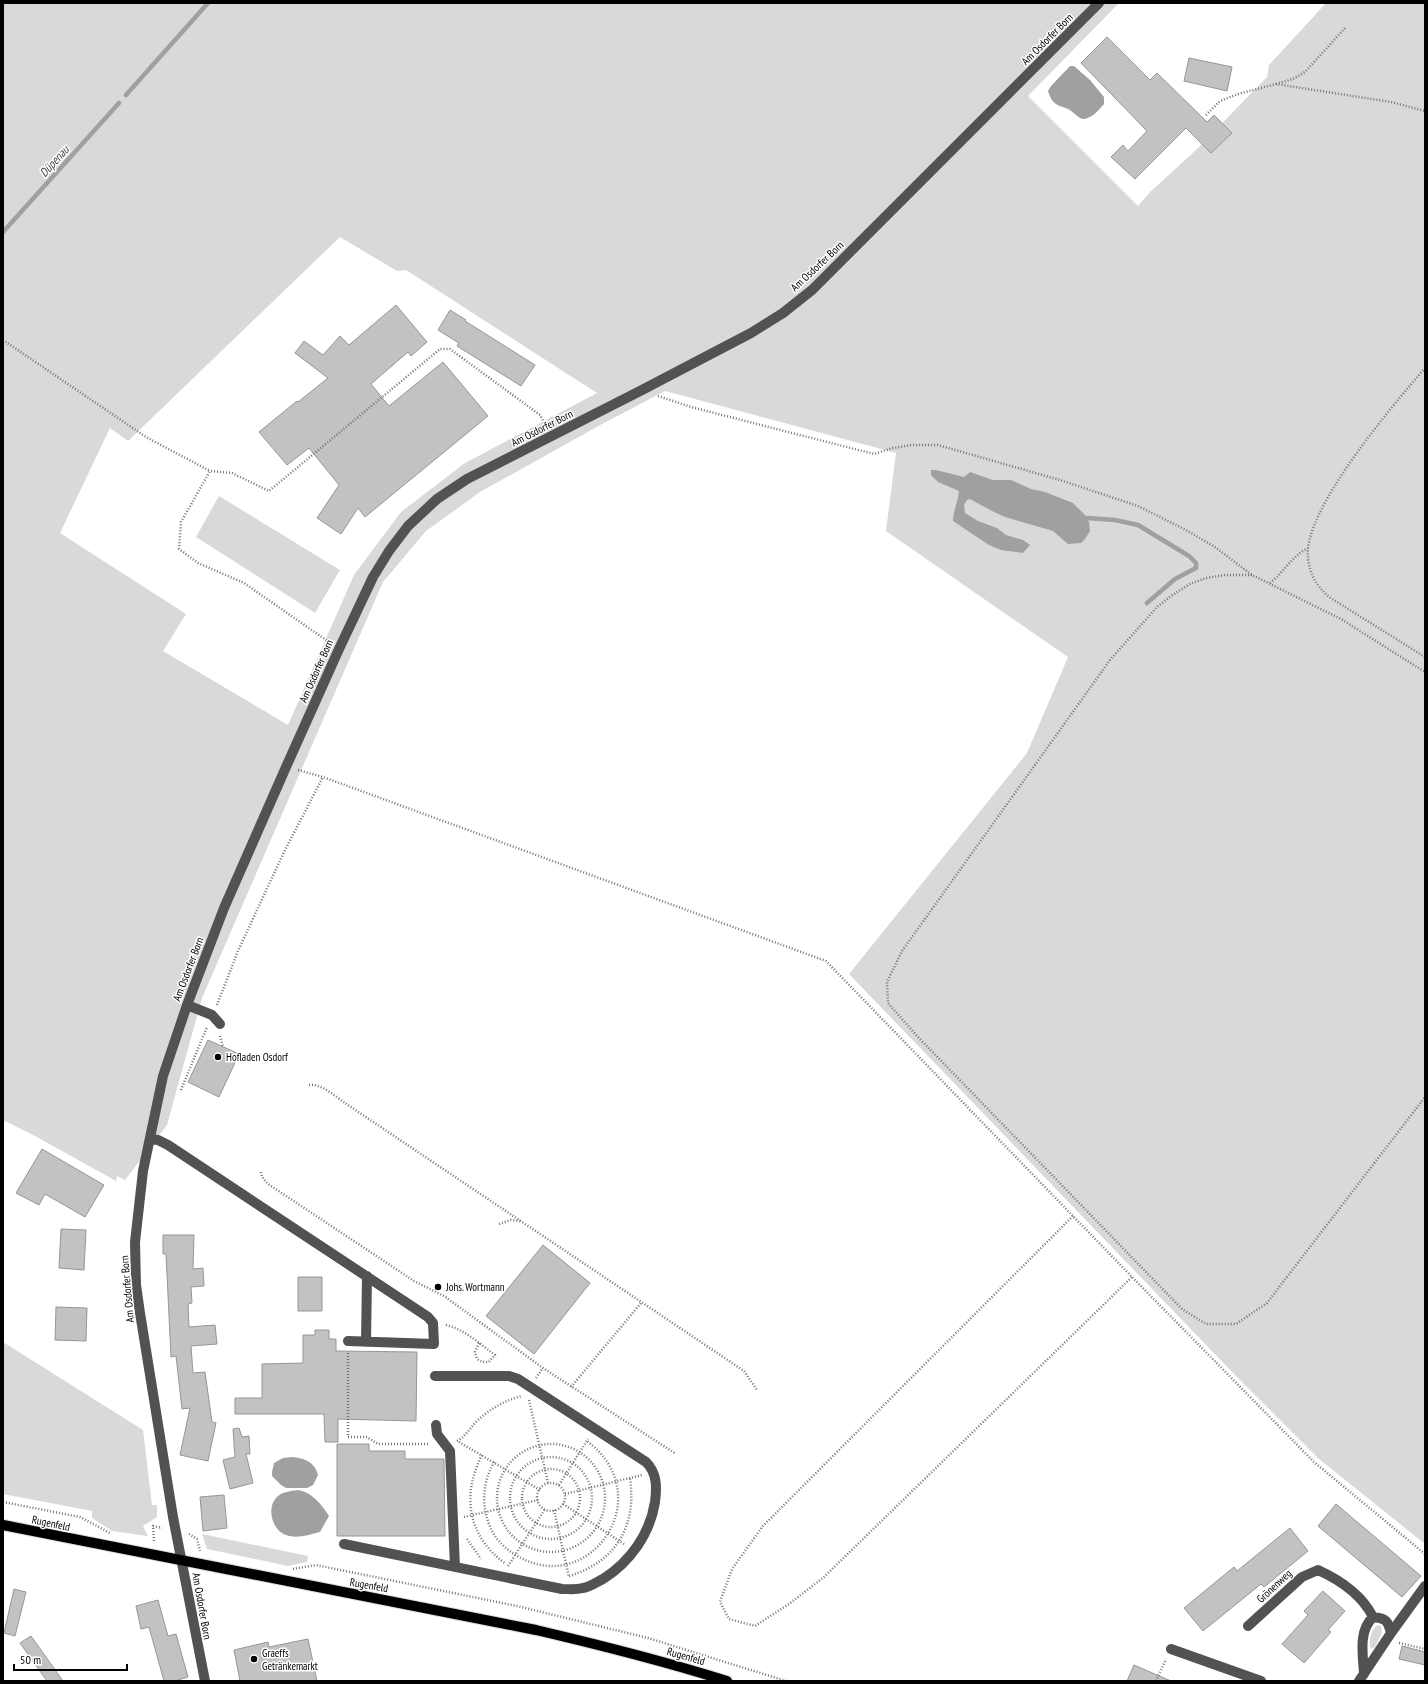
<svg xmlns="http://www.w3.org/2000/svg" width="1428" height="1684" font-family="'PT Sans Narrow',sans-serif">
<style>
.green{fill:#d9d9d9;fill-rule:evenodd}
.water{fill:#a0a0a0}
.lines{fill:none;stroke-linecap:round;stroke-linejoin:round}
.stream{stroke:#a0a0a0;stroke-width:4.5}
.building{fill:#c2c2c2;stroke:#969696}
.major-casing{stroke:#dbdbdb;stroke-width:12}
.path{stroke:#747474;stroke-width:2.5;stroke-dasharray:1 2;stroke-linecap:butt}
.minor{stroke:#525252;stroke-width:10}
.major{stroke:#000;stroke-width:10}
.poi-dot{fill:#000;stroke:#fff;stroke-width:1.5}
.labels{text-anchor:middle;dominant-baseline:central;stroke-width:3;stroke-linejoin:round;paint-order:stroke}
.street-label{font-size:11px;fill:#000;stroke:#fff}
.poi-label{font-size:11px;fill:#000;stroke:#fff;text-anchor:start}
.water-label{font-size:12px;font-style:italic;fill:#414141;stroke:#fff}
</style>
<rect width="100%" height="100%" fill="#fff"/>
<!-- green -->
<path class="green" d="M3,3H1119L1028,96L1138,206L1150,192L1196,150L1267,77L1269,65L1326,3H1425V1544L1319,1459L1234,1374L849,974L1027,753L1068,657L886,531L896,453L665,391L602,424L480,492L426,531L383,582L202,998L167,1125L125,1180L117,1176L116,1181L35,1136L5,1121L3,1125ZM340,237L397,271L406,270L597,393L465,463L401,512L354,575L288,725L163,651L186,614L60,533L110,428L128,441Z
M219,496L340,570L315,613L196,537Z
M3,1342L143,1430L152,1505H157V1517L143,1526L148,1536L112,1531L92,1518V1511L3,1494Z
M202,1534L308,1556L307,1562L288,1566L207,1549Z
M1378,1625L1381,1626L1382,1633L1375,1647L1371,1649C1368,1642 1371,1629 1378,1625Z"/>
<!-- water -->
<path class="water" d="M1070,66H1074L1090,80L1104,97V104C1099,110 1092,118 1084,119C1078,119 1073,111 1068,109C1062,106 1056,106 1052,100C1050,97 1049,94 1048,91L1051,86Z
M931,470H936L964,477L970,472L993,480H1011L1031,489L1045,492L1073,503L1086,516L1089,522L1090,531L1085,539L1081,543L1068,544L1053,531L1005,517L992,511L970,499L967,500L964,505L965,513L978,521L997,528L1006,535L1023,540L1030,545L1023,553L1001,550L989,545L953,521C953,511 958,502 959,491L938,482L931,475Z
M292,1457C304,1458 315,1462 318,1475L313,1485L307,1488H286L281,1485L272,1476V1472L274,1463L283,1458Z
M298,1490C312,1492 322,1505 329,1516L320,1532C308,1535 297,1539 286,1535C273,1531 266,1509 276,1498C281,1492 290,1491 298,1490Z"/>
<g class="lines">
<!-- stream -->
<path class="stream" d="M126,95L208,3
M3,232L119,103
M1087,518L1115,520L1138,525L1189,556L1196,563V568L1175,579L1147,603"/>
</g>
<!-- building -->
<path class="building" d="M1107,37L1150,80L1157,73L1207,122L1214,115L1232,133L1211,153L1186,128L1135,179L1111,157L1123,145L1128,151L1147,131L1081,63Z
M1189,58L1232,67L1227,91L1184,81Z
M396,305L427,342L411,356L408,352L371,384L389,406L443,362L488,416L365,517L358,508L341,534L317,518L339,485L309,448L287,465L259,432L297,401L298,402L328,378L295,353L304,341L323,355L340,336L349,345Z
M450,310L466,320L465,321L535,365L521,386L457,346L459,343L438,330Z
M208,1040L239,1054L219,1097L188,1082Z
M42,1149L104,1185L85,1217L45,1194L39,1205L16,1193Z
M61,1229L86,1230L84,1270L59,1268Z
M163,1235H194L193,1269L203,1268L204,1286L191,1287L192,1303L188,1304L189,1327L215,1325L217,1344L191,1346L193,1373L205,1372L212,1422L216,1423L208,1461L180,1455L190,1408L182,1409L176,1356L171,1357L166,1254H163Z
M543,1245L590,1283L534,1354L486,1316Z
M298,1277H322V1311H298Z
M56,1307L87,1308L86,1341L55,1340Z
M315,1330H329V1339H336V1351L417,1352L416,1421L338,1419V1442H325L324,1414H235V1398H262V1364L303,1363V1335H315Z
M239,1428L242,1437L249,1436L250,1454H246L253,1483L230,1489L223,1460L235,1457L233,1429Z
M337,1444H369V1451H405V1459H444L445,1536H337Z
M224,1495L227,1528L203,1531L200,1497Z
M1336,1504L1421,1576L1402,1597L1318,1526Z
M1290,1528L1308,1551L1264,1587L1261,1584L1203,1631L1184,1608L1234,1567L1237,1571Z
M14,1589L26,1592L15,1636L4,1633Z
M1323,1591L1345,1611L1328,1630L1331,1632L1304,1663L1282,1644L1308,1615L1304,1611Z
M158,1600L168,1636L176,1634L188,1677L175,1681H164L149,1627L141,1629L136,1606Z
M31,1636L63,1681H47L20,1643Z
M308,1639L317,1681H240L234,1650L268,1642L269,1647Z
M1402,1646L1425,1652V1665L1399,1659Z
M1134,1665L1171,1681H1127Z"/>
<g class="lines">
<!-- major casing -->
<g class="major-casing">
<path id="major" d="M3,1525L536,1630C600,1645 664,1661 727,1681"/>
</g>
<!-- path -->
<path class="path" d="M1276,84L1293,79L1305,72L1345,28
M1206,115L1220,101L1238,94L1276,84L1391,102L1425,111
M3,340L146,437L210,471
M1425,368C1394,404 1302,511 1308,558C1310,575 1316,585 1329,597L1425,657
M658,396L691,407L874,454L893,448L912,445H938L1060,480L1138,506L1186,530L1215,547L1252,575L1341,619L1425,672
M1252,575H1225L1206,578L1190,584L1171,596L1157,607L1110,660L902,951L887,982L888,1003L917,1036L1182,1309L1206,1324H1236L1267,1303L1425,1097
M1270,583C1284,572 1292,556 1308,548
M329,642L244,583L198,563L179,549L181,522L210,471L232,473L269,491L440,349H450L540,415L546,426
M298,770L323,777L826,961L1132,1277L1314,1462L1425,1554
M217,1005L238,951L284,852L323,777
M220,1036L223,1047
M309,1085C321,1083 336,1097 345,1103L744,1371L757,1390
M181,1090L207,1027
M261,1172L262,1177L268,1184L414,1281L444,1296L543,1368L676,1454
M1073,1216L763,1526L732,1569L720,1602L729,1619L755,1626L789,1604L824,1577L1132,1277
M499,1224L511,1220L520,1221
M446,1325C464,1329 480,1344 495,1355L489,1362H482L477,1359L475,1352L479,1343
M348,1353V1437H367L378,1444H430
M536,1378L543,1368
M571,1387L641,1303
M529,1400L548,1483
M457,1441C466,1436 470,1428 477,1421C490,1409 505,1400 522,1396
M459,1442L540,1490
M497 1498a54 54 0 1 1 108 0a54 54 0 1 1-108 0Z
M482,1455C461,1496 468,1537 506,1564
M510 1498a41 41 0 1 1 82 0a41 41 0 1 1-82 0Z
M494,1462C482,1484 481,1506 491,1529C497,1542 509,1552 521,1558C591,1595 660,1496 587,1441
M522 1498a29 29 0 1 1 58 0a29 29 0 1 1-58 0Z
M537 1497a14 14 0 1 1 28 0a14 14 0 1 1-28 0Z
M559,1485L588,1439
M565,1494L642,1475
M3,1502L80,1517L110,1533
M563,1504L624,1544
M554,1510L569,1577
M464,1517L538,1500
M189,1534L197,1539L200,1551
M467,1539L481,1559
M154,1541L153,1526L162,1528
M508,1566L545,1509
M293,1569L316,1565L517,1606L648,1638L786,1681
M569,1576C616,1562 637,1526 630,1478
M1399,1643L1425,1649
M1156,1681L1166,1659"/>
<!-- minor -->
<path class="minor" d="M187,1005L212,1015L220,1024
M150,1139L158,1140L168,1145L428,1317L433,1323L434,1344L348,1341
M366,1342L367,1276
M436,1425L437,1434L450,1451L455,1567
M344,1544L562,1589C569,1589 576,1590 583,1588C590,1587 597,1582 603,1579C630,1562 650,1534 655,1502C657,1487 657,1473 646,1462L518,1379L509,1376H435
M1248,1626L1302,1577L1318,1570C1340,1580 1362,1595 1373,1617
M1171,1649L1261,1681
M1364,1674C1363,1655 1358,1631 1373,1617C1386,1618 1388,1621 1391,1633
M205,1681L173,1517L140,1313L136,1285L135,1242L143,1171L163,1076L187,1005L224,908L286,767L339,649L373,577L389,551L408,526L437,499L467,479L642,390L751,333L783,313L812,290L1099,3
M1359,1681L1391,1633L1425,1586"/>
<!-- major -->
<use href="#major" class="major"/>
</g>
<!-- markers -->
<g class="poi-dot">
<circle cx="218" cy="1057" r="4"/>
<circle cx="438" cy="1287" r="4"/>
<circle cx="254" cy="1659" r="4"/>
</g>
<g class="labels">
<!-- street labels -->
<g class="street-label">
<text transform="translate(1047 39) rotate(-45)">Am Osdorfer Born</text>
<text transform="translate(817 266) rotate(-43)">Am Osdorfer Born</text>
<text transform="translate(542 428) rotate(-27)">Am Osdorfer Born</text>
<text transform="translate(316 671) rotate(-66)">Am Osdorfer Born</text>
<text transform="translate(188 969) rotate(-69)">Am Osdorfer Born</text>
<text transform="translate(127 1289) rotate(-95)">Am Osdorfer Born</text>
<text transform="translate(51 1523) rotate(12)">Rugenfeld</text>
<text transform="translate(369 1585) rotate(10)">Rugenfeld</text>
<text transform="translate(1274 1586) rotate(-43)">Grönenweg</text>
<text transform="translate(202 1606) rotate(80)">Am Osdorfer Born</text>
<text transform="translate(686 1656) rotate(16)">Rugenfeld</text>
</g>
<!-- poi labels -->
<g class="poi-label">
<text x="226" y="1057">Hofladen Osdorf</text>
<text x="446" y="1287">Johs. Wortmann</text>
<text x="262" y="1653">Graeffs<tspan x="262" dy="13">Getränkemarkt</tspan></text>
</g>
<!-- water labels -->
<g class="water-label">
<text transform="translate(54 161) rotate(-48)">Düpenau</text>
</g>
</g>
<!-- border -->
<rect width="1428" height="1684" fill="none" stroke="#000000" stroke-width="8"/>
<!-- scale -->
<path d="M14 1664v6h113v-6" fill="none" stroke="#000000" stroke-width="2"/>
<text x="20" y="1664" font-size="12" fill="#000000" stroke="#ffffff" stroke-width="3" paint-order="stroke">50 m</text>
</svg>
